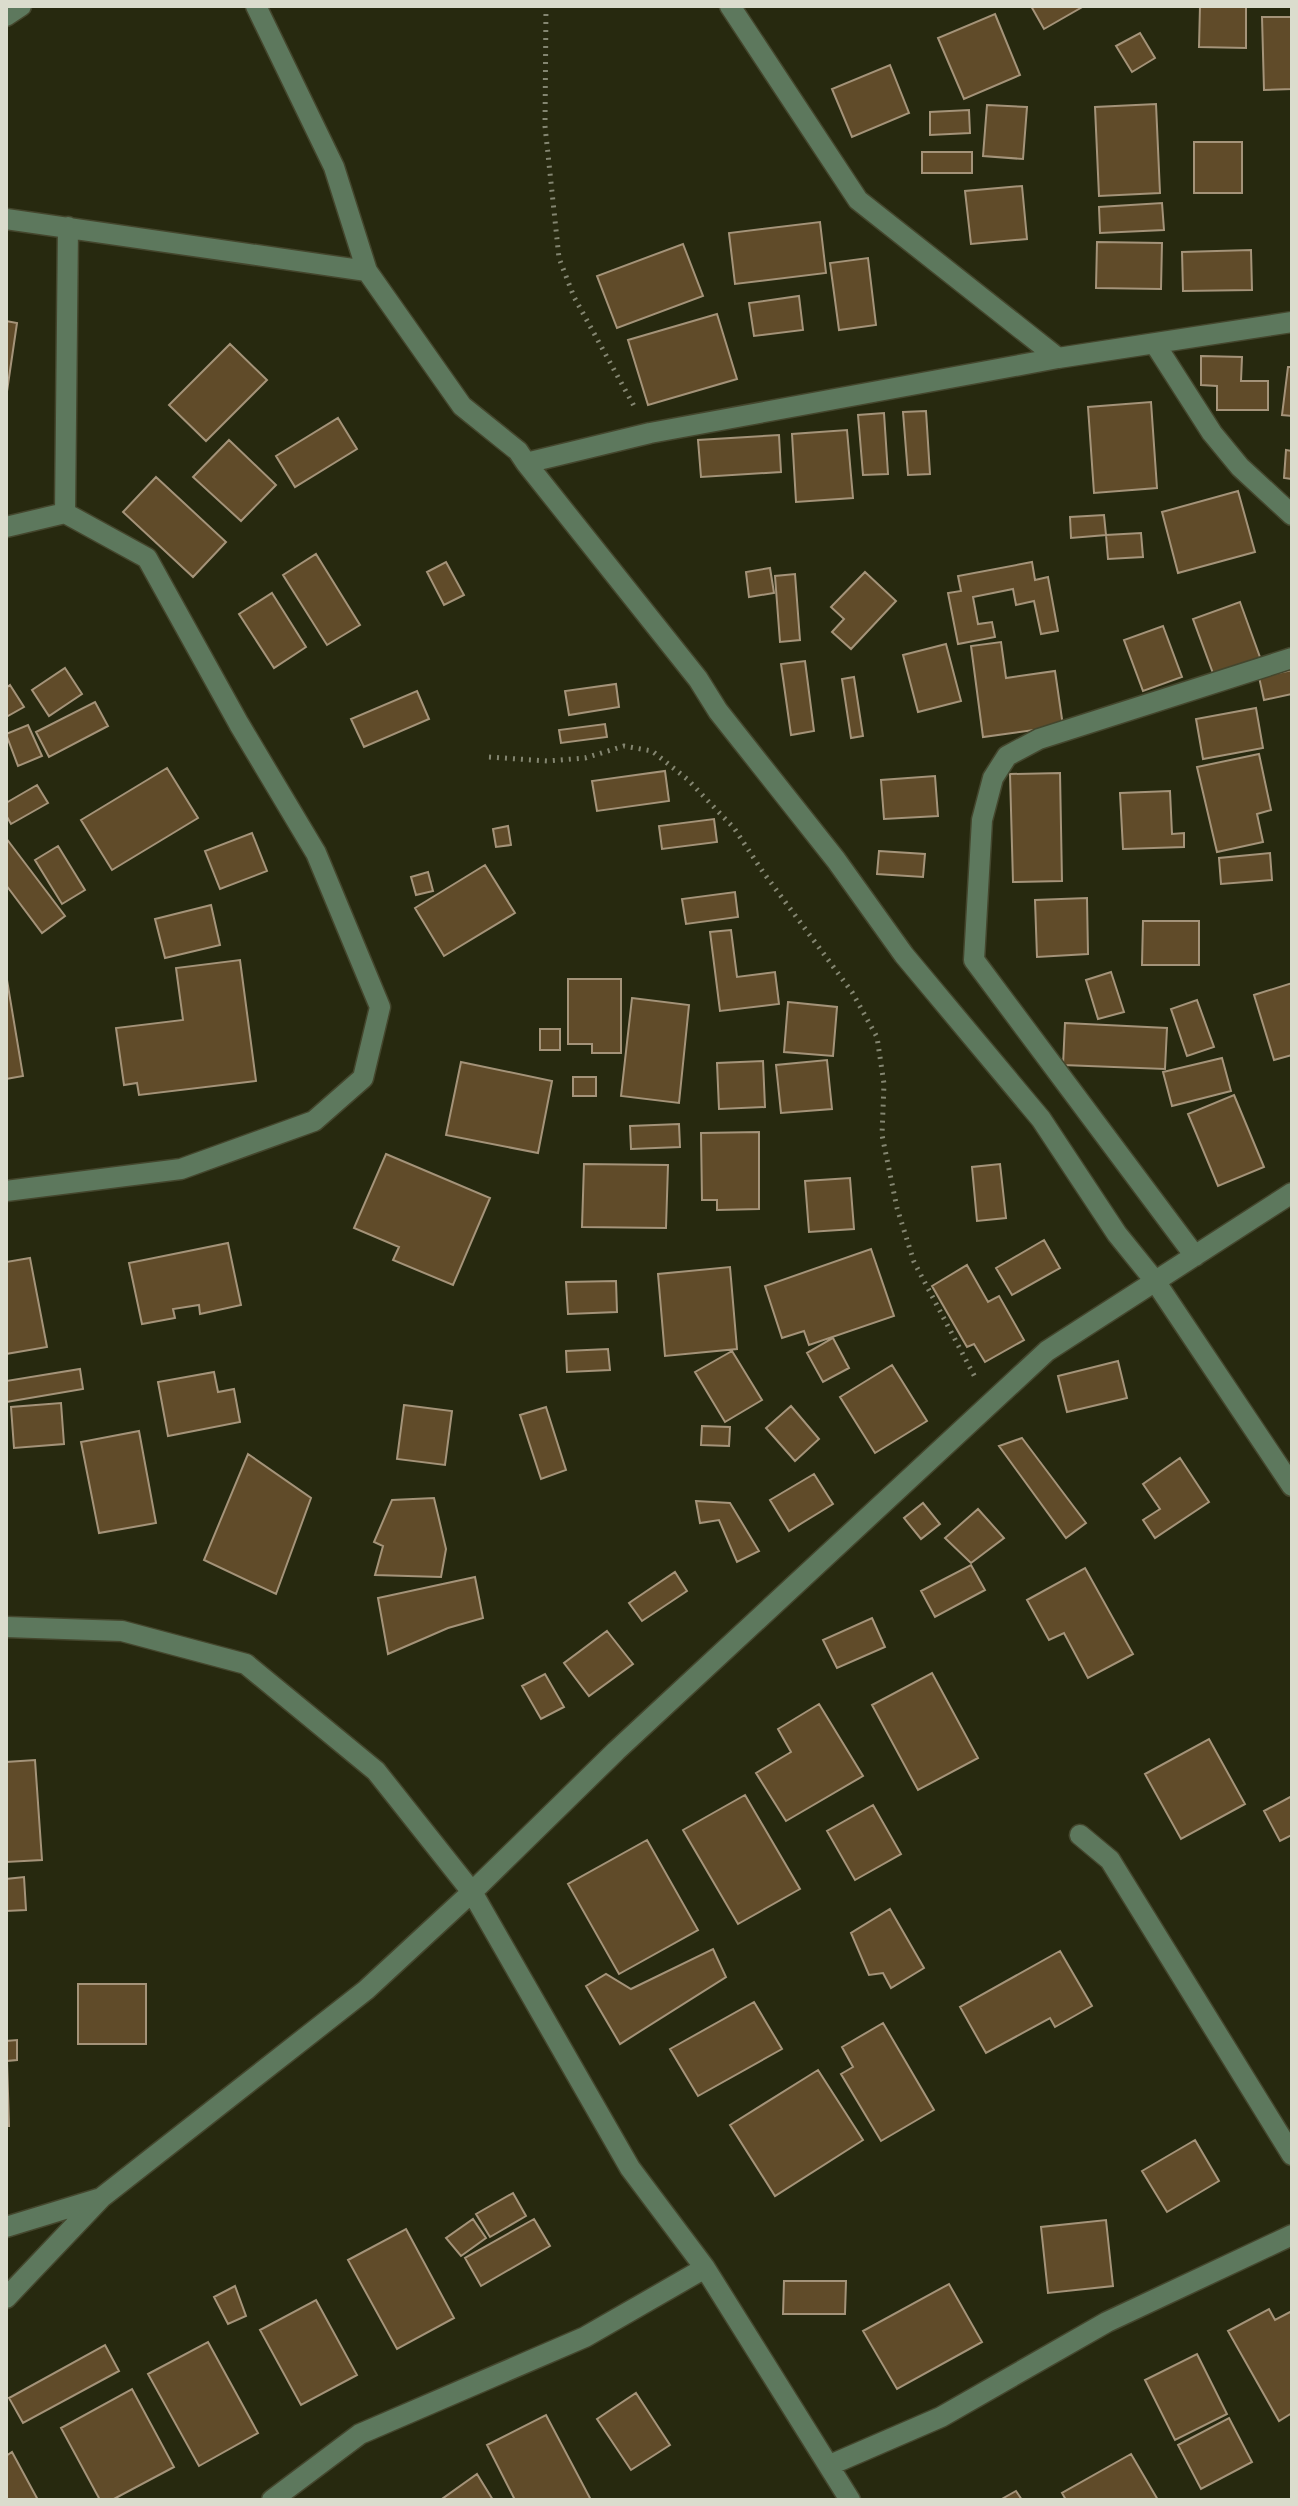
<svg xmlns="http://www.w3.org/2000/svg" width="1298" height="2506" font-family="'Nunito Sans',sans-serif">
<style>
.building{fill:#604b29;stroke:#a49379;stroke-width:2}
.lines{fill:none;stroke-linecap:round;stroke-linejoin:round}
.minor-casing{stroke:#44462d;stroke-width:23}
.path{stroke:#848671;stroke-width:5;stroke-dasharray:2 6;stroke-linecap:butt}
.minor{stroke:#5d785d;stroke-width:20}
</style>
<rect width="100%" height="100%" fill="#27290f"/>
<!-- building -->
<path class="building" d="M1031,6H1084L1044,29Z
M1200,6H1246V48L1199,47Z
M995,14L1020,75L964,99L938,38Z
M1262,17H1292V89L1264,90Z
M1140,33L1155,58L1132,72L1116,46Z
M890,65L909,113L852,137L832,89Z
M1156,104L1160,193L1099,196L1095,107Z
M987,105L1027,107L1023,159L983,156Z
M969,110L970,133L930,135V112Z
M1194,142H1242V193H1194Z
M922,152H972V173H922Z
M1022,186L1027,239L971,244L965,191Z
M1162,203L1164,230L1100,233L1099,207Z
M820,222L826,273L735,284L729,233Z
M1097,242L1162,243L1161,289L1096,288Z
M683,244L703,296L617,328L597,276Z
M1251,250L1252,290L1183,291L1182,252Z
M868,258L876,325L839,330L830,263Z
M799,296L803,330L754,336L749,303Z
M717,314L737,379L648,405L628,340Z
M6,321L17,323L6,398Z
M230,344L267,380L206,441L169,405Z
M1201,356L1242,357L1241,381H1268V410H1217V386L1201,385Z
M1288,367H1292V416L1282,415Z
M1151,402L1157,488L1094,493L1088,407Z
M926,411L930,474L908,475L903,412Z
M884,413L888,474L863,475L858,415Z
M338,418L357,449L295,487L276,456Z
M847,430L853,498L796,502L792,434Z
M779,435L781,472L701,477L698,440Z
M229,440L276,485L241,521L193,477Z
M1286,450L1292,451V479L1284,478Z
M156,477L226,542L193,577L123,512Z
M1238,491L1255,552L1178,573L1162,512Z
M1104,515L1106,535L1071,538L1070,517Z
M1141,533L1143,557L1108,559L1106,535Z
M316,554L360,625L327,645L283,575Z
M446,562L464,595L444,605L427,572Z
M1032,562L1035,580L1048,577L1058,631L1041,634L1034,601L1016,605L1013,589L973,597L978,624L992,622L995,637L958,644L948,593L961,591L958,576Z
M770,568L774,593L749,597L746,572Z
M865,572L896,601L851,649L832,632L844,619L831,607Z
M795,574L800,640L780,642L775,576Z
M272,593L306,647L274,668L239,614Z
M1240,602L1261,660L1214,676L1193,619Z
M1163,626L1182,677L1143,691L1124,640Z
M1001,642L1006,678L1055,671L1063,726L983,737L971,646Z
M946,644L961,701L918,712L903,655Z
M805,661L814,731L791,735L781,664Z
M65,668L82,694L49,716L32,690Z
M1292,670V694L1264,700L1259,677Z
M854,677L863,736L851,738L842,679Z
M616,684L619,707L569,715L565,691Z
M10,685L24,707L6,717V688Z
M417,691L429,719L364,747L351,719Z
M95,702L108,726L49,757L36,732Z
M1256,708L1263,748L1203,759L1196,719Z
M605,724L607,737L561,743L559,730Z
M28,725L42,756L18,766L6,734Z
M1259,754L1271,810L1257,814L1263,842L1217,852L1197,767Z
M167,768L198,818L112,870L81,820Z
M665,771L669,801L597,811L592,781Z
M1060,773L1062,881L1013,882L1010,774Z
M935,776L938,816L884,819L881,780Z
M37,785L48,803L11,824L6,815V803Z
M1170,791L1172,834L1184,833V847L1123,849L1120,793Z
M714,819L717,842L662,849L659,826Z
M508,826L511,845L496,847L493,829Z
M252,833L267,871L220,889L205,851Z
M6,838L65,916L42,933L6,885Z
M58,846L85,890L62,904L35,860Z
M879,851L925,854L923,877L877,874Z
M1270,853L1272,880L1221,884L1219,858Z
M485,865L515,913L444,956L415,908Z
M428,872L433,891L416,895L411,877Z
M735,892L738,917L686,924L682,899Z
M1087,898L1088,954L1037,957L1035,900Z
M211,905L220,945L165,958L155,919Z
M1143,921H1199V965H1142Z
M731,930L737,977L775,972L779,1004L720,1011L710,932Z
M240,960L256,1081L139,1095L137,1083L124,1085L116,1028L183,1020L176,968Z
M1111,972L1124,1012L1098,1019L1086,980Z
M6,974L23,1076L6,1079Z
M568,979H621V1053H592V1044H568Z
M1292,983V1055L1274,1060L1254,995Z
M632,998L689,1005L679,1103L621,1096Z
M1197,1000L1214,1047L1187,1056L1171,1009Z
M788,1002L837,1007L833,1056L784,1052Z
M1065,1023L1167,1028L1165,1069L1063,1065Z
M540,1029H560V1050H540Z
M1222,1058L1231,1091L1172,1106L1163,1072Z
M827,1060L832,1109L781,1113L776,1065Z
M763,1061L765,1107L719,1109L717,1063Z
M461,1062L552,1081L538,1153L446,1135Z
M573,1077H596V1096H573Z
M1234,1095L1264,1167L1218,1186L1188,1114Z
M679,1124L680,1147L631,1149L630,1126Z
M759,1132V1209L717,1210V1200H702L701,1133Z
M386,1154L490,1198L453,1285L393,1260L399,1247L354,1228Z
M584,1164L668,1165L666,1228L582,1227Z
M1000,1164L1006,1218L977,1221L972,1167Z
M850,1178L854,1229L809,1232L805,1181Z
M1044,1240L1060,1268L1012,1295L996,1268Z
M228,1243L241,1305L200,1314L199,1305L173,1309L175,1318L142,1324L129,1263Z
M871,1249L894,1316L809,1345L804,1331L782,1338L765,1286Z
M30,1258L47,1347L6,1354V1262Z
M967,1265L988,1302L999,1296L1024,1340L985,1362L974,1344L967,1347L932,1286Z
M730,1267L737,1349L665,1356L658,1274Z
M616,1281L617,1312L568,1314L566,1282Z
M833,1338L849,1368L823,1382L807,1353Z
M608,1349L610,1370L567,1372L566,1351Z
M732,1351L762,1400L725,1422L695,1372Z
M1118,1361L1127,1398L1067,1412L1058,1376Z
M892,1365L927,1421L875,1453L840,1397Z
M80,1369L83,1389L6,1402V1381Z
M214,1372L218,1392L234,1389L240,1422L168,1436L158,1382Z
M61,1403L64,1444L14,1448L11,1407Z
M404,1405L452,1411L445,1465L397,1459Z
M791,1406L819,1439L795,1461L766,1428Z
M546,1407L566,1470L541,1479L520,1415Z
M702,1426L730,1427L729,1446L701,1445Z
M139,1431L156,1523L99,1533L81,1442Z
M1022,1438L1086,1523L1066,1538L999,1446Z
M248,1454L311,1498L276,1594L204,1560Z
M1180,1458L1209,1502L1155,1538L1143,1520L1160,1509L1143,1484Z
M814,1474L833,1504L789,1531L770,1500Z
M434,1498L446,1549L441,1577L375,1575L383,1546L374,1542L392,1500Z
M696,1501L730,1503L759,1551L737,1562L719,1520L700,1523Z
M923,1503L940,1524L921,1539L904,1518Z
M978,1509L1004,1538L971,1563L945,1538Z
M971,1565L985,1590L935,1617L921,1591Z
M1085,1568L1133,1654L1088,1678L1064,1633L1049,1640L1027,1600Z
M675,1572L687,1591L642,1621L629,1603Z
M475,1577L483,1618L448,1628L388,1654L378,1598Z
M872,1618L885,1647L837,1668L823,1640Z
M607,1631L633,1664L589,1696L564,1663Z
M932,1673L978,1758L918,1790L872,1705Z
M545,1674L564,1707L541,1719L522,1686Z
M819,1704L863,1776L786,1821L756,1773L791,1752L778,1729Z
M1209,1739L1245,1804L1181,1839L1145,1774Z
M35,1760L42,1860L6,1862V1762Z
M745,1795L800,1889L738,1924L683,1830Z
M1292,1796V1835L1280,1841L1264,1811Z
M873,1805L901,1854L855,1880L827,1831Z
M647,1840L698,1930L619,1974L568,1884Z
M24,1877L26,1910L6,1911V1879Z
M890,1909L924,1968L891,1988L883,1973L869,1975L851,1933Z
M713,1949L726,1977L620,2044L586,1986L606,1974L631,1989Z
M1060,1951L1092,2006L1055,2027L1050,2018L986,2053L960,2007Z
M78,1984H146V2044H78Z
M754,2002L782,2049L698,2096L670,2049Z
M883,2023L934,2110L881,2141L841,2074L853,2067L842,2047Z
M17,2040V2060L7,2061L9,2126H6V2041Z
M818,2070L863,2140L775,2196L730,2125Z
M1195,2140L1219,2181L1167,2212L1142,2171Z
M513,2193L526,2216L490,2237L476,2214Z
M473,2219L486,2238L461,2256L446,2238Z
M534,2219L550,2246L481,2286L465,2258Z
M1106,2220L1113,2286L1048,2293L1041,2227Z
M406,2229L454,2318L397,2349L348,2260Z
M784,2281H846L845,2314H783Z
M949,2284L982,2342L897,2389L863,2331Z
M235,2286L246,2316L228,2324L214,2297Z
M316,2300L357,2375L301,2405L260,2330Z
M1269,2309L1275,2320L1292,2311V2413L1279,2421L1228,2331Z
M208,2342L258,2433L199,2466L148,2374Z
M105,2345L119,2371L23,2423L9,2398Z
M1197,2354L1227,2414L1175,2440L1145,2380Z
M132,2389L174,2467L112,2500H100L61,2428Z
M636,2393L670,2445L631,2470L597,2419Z
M546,2415L591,2500H515L487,2445Z
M1229,2418L1252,2462L1201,2489L1178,2445Z
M12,2452L38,2500H6V2456Z
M1131,2454L1158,2500H1066L1062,2493Z
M477,2474L493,2500H443L442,2499Z
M1016,2491L1022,2500H1000Z"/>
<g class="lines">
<!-- minor casing -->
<g class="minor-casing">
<path id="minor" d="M256,6L334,167L367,271L462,406L518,451L526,463L650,433L1058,358L1292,322
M730,6L858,200L1058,358
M6,16L21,6
M6,219L367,271
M1155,344L1212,433L1240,467L1292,515
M526,463L698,679L718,711L836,860L904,955L1041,1119L1117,1234L1155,1281L1292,1486
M65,513L68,227
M6,527L65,513L147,558L239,724L316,853L380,1007L363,1078L314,1121L181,1169L6,1191
M1195,1256L974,960L982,820L993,778L1007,756L1039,739L1292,658
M6,1627L122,1631L246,1664L376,1771L472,1892L616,1751L1047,1351L1292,1193
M1080,1835L1110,1860L1292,2155
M6,2227L101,2198L366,1990L472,1892L630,2168L705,2268L850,2500
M6,2298L101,2198
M830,2465L941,2417L1107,2322L1292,2235
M272,2500L360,2434L585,2337L705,2268"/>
</g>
<!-- path -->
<path class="path" d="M546,6L545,126L559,258L574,297L634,406
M489,757L547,761L585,758L624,746L652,751L687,779L734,828L763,872L852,992L877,1037L884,1084L882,1135L897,1208L914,1262L976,1379"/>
<!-- minor -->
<use href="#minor" class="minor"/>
</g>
<!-- border -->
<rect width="1298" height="2506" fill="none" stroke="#dbdccd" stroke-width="16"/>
</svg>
